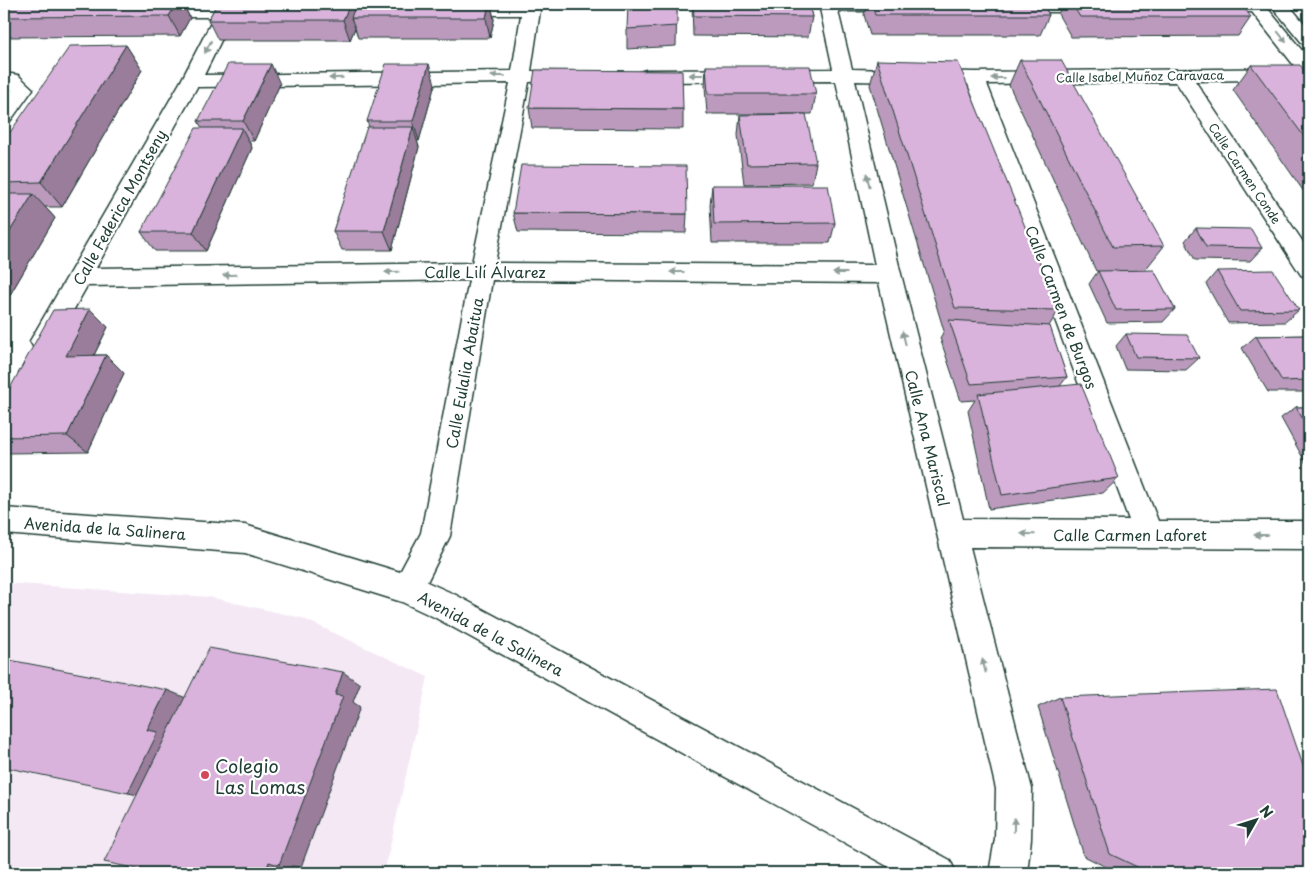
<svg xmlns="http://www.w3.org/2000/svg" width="1313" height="877" font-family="'Playpen Sans',sans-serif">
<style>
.built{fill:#f4e8f4}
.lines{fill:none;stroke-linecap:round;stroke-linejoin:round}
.minor-casing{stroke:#1f3d34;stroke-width:3}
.minor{fill:#fff;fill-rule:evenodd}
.wall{fill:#bb9abd;stroke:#1f3d34}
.shaded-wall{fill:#997d9a;stroke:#1f3d34}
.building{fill:#dab3dc;stroke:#1f3d34}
.oneway{fill:#8f9e9a}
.poi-dot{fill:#d1495b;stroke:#fff;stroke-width:2}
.labels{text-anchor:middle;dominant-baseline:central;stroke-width:4.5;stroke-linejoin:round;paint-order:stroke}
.far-street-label{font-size:12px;fill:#1f3d34;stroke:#fff}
.street-label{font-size:15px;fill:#1f3d34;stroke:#fff}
.near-poi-label{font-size:18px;fill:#1f3d34;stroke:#fff;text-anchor:start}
</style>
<rect width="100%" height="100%" fill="#fff"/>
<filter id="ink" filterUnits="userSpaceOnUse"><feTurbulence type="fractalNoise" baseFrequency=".02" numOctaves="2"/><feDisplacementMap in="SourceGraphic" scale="10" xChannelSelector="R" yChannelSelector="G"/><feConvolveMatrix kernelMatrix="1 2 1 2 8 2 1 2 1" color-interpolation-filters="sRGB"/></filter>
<g filter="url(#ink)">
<!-- built -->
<path class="built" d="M4,583L209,597L302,618L428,677L384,873H4Z"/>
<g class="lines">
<!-- minor casing -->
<g class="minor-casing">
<path id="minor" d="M221,4H239L204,75L512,71L521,15H455L449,14L446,10L449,6L455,5L541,4L531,71L577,72L580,76L577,80L529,82L495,263L875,265L836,81L646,82L639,80L636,76L639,72L646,70L833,69L819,4H912L914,6L911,10L905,11H838L852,69L975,72L1296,68L1252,12H1205L1199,11L1196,7L1199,4H1264L1309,59V79L1195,81L1309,251V278L1301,275L1176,82L987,84L1158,521H1309V549L970,547L1032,789L1031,839L1027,873H989L995,839L996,789L879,283L492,280L450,536L427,582L456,595L950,860L956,873H900L434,617L402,602L245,553L4,534V508L245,525L400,572L421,533L469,280L87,286L52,348L43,351L34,348L30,341L181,81L214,17H150L144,16L141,12L144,8L150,7H220ZM855,81L968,84L1129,520L963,519L901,274ZM510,83L472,263L96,268L197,87Z
M1002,4H1103L1106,7L1103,11L1097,12H1008L1002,11L999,7Z
M1270,4H1288L1309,29V45L1303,44Z
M4,73L18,75L33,89L11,120L4,122V102L12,90L4,85Z"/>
</g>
<!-- minor -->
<use href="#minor" class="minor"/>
</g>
<!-- wall -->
<path class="wall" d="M4,4H199L197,8H185L190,18L180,36L4,37Z
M217,4H351L354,11L491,4L494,20L490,38H358L355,28L350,40H218L208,20Z
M677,4L676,46L627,49V29Z
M692,4H809L812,17L808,37L693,36Z
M867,4H1043L1049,15L1040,35H870L864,15Z
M1063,4H1072L1251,17L1238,36L1071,37L1058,14Z
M126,45L142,70L62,207H45L55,218L4,305V141Z
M877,60L1059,310L1049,326L1067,377L1060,386L1119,478L1103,493L989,509L968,411L975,400L961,401L940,338L944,331L870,85Z
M1020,60L1164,246L1145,270L1175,309L1163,322L1107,323L1089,284L1098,271H1096L1009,85Z
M1251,65L1309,76V199L1233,90Z
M706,66L816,94L812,114H707L705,86Z
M280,84L254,141H249L252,148L206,251H155L141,232L202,128L198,121Z
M435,84L419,141H417L419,147L392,250H342L333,231L369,127L367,121Z
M529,108L683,109V129L532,128Z
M740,115L816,163L812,183L744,184L738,135Z
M712,185L835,223L830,243H712L710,205Z
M513,213L687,214L686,233L518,232Z
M1196,228L1262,248L1250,261L1195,260L1185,241Z
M1217,271L1299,310L1285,322L1228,323L1206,284Z
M90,309L108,327L94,355H106L124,373L88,452L6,453L4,452V399Z
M1126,334L1199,358L1186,370L1125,369L1116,346Z
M1309,335V392H1268L1242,348L1256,336Z
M1296,407H1309V469L1281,418Z
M1060,697L1309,873H1118L1084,856L1038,707Z"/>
<!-- shaded-wall -->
<path class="shaded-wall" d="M176,4H183L190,18L180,36L169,16Z
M195,4H199L197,8Z
M350,4H351L356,18H351L355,28L350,40L343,20Z
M489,4H491L494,20L490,38L486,18Z
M126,45L142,70L62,207L41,182Z
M271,64L280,84L254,141L243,121Z
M429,64L435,84L419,141L413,121Z
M413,127L419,147L392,250L384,231Z
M242,128L252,148L206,251L193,232Z
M33,194L55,218L4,305V241Z
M90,309L108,327L85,373L66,356Z
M106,355L124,373L88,452L67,436Z
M343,672L360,684L353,702L360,707L301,867L291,866L289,873H265Z
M167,690L193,701L158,799L128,793L147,730Z"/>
<!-- building -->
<path class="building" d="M4,4H176L169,16L4,17Z
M217,4H350L343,20H208Z
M356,4H489L486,18H351Z
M628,4H677V26L627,29Z
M693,4H809L812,17L694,16Z
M872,4H1043L1049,15H875Z
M1072,4H1241L1251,17H1080Z
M126,45L41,182L4,183V141L70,46Z
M877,60L958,62L1059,310L955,308Z
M1020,60H1061L1164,246L1113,247Z
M228,64H271L243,121H198Z
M386,64H429L413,121H367Z
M1251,65H1300L1309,76V143Z
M706,66H810L816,94H708Z
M535,70L682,71L683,109L529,108Z
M806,114L816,163L747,164L740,115Z
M367,127H413L384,231H333Z
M196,128H242L193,232H141Z
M521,165L686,166L687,214L513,213Z
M712,185H828L835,223L714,224Z
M4,194H33L4,241Z
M1196,228L1251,229L1262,248L1206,247Z
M1154,270L1175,309L1116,310L1098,271Z
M1273,270L1299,310L1240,311L1217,271Z
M90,309L66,356L106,355L67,436L4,437V399L53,310Z
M949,320L1050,326L1067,377L971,384Z
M1126,334L1187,335L1199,358L1136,357Z
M1309,335V380L1282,381L1256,336Z
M1081,384L1119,478L1002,495L978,394Z
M1296,407H1309V430Z
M209,648L343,672L335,695L343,696L279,865L269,862L265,873H157L104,862Z
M4,659L167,690L147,730L158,732L128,793L4,767Z
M1277,689L1309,783V873H1150L1110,854L1060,697Z"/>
<!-- one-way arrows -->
<defs><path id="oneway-solid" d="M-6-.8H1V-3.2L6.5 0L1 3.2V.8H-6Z" transform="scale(1.25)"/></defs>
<g class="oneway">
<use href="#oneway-solid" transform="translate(1282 37) rotate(51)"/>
<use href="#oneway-solid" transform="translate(208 47) rotate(117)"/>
<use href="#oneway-solid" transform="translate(696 75) rotate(180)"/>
<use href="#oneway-solid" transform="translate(498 76) rotate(180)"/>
<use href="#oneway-solid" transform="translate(336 78) rotate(179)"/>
<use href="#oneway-solid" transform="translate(998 78) rotate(180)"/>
<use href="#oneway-solid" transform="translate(868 180) rotate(-103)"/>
<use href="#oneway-solid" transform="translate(392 272) rotate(179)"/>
<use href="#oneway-solid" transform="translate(677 272) rotate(-180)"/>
<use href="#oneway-solid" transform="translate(840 273) rotate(-180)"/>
<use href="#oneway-solid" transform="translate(230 275) rotate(179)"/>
<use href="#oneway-solid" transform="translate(904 338) rotate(-104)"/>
<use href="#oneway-solid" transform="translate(1028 534) rotate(-179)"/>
<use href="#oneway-solid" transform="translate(1261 535) rotate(180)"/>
<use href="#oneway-solid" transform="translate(984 666) rotate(-104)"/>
<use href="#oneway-solid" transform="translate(1014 825) rotate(-89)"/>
</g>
</g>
<!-- markers -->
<circle class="poi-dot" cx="205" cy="775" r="5"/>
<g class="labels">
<!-- far-street labels -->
<g class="far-street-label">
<text transform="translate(1140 76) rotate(-1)">Calle Isabel Muñoz Caravaca</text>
<text transform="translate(1245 173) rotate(56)">Calle Carmen Conde</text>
</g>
<!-- street labels -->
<g class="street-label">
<text transform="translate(119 207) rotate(-61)">Calle Federica Montseny</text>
<text x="485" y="271">Calle Lilí Álvarez</text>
<text transform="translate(1062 307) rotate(69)">Calle Carmen de Burgos</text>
<text transform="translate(464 373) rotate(-80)">Calle Eulalia Abaitua</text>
<text transform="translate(928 438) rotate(76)">Calle Ana Mariscal</text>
<text transform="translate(105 528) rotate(4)">Avenida de la Salinera</text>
<text x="1130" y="534">Calle Carmen Laforet</text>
<text transform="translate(491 633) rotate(28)">Avenida de la Salinera</text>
</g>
<!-- near-poi labels -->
<g class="near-poi-label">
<text x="215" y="765">Colegio<tspan x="215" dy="21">Las Lomas</tspan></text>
</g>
</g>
<!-- margin -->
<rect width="1313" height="877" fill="none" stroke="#fff" stroke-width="20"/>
<rect x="10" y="10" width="1293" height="857" fill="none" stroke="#1f3d34" stroke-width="2" filter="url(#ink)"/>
<!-- north arrow -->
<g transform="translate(1256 820) rotate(51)" stroke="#ffffff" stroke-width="4" paint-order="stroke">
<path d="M0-4L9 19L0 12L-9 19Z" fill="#1f3d34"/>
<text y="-8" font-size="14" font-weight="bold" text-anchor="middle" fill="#1f3d34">N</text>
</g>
</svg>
